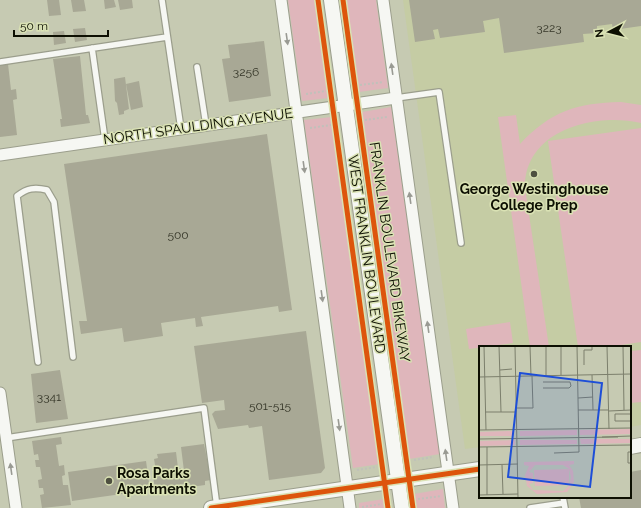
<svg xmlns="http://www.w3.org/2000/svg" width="641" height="508" font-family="Raleway,sans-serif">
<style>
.built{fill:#c5cca4}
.green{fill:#dfb6bb}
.building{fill:#a8a895}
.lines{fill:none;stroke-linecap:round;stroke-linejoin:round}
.service-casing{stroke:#9b9e8c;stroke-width:8}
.minor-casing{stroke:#9b9e8c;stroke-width:13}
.tertiary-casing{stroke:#9b9e8c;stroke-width:16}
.path{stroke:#c0c1ba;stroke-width:2;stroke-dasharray:2 2;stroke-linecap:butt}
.service{stroke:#f6f7f3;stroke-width:5.5}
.minor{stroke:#f6f7f3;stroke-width:11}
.tertiary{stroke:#f6f7f3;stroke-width:14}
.cycleway-casing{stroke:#dae2b4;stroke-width:8}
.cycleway{stroke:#dd550c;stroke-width:5}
.oneway{fill:#999a93}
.poi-dot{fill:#4e5040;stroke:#dae2b4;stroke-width:1.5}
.labels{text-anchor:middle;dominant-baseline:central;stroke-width:3;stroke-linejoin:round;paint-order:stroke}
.number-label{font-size:12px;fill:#343527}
.street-label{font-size:14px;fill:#0d0f02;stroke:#dae2b4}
.poi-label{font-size:14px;font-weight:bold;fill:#0d0f02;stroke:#dae2b4}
.inset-road{fill:none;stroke:#7c7f6c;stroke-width:1}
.view{fill:#1d4ed8;fill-opacity:0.15;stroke:#1d4ed8;stroke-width:2}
.inset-edge{fill:none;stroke:#0d0f02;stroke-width:2}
</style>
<rect width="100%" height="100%" fill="#c6cab2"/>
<!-- built -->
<path class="built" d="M403,0H641V425L630,427V347H480V447L465,449Z"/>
<!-- green -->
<path class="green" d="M288,0H316L329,98L302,101Z
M346,0H376L388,88L359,92Z
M621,102L641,105V123C595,112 524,130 525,188L549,347H530L498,117L516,115L520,144C551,111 577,103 621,102Z
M391,107L440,454L409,459L362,112Z
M332,117L380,464L353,468L304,120Z
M641,128V342L608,347H578L548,141Z
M510,322L513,343L469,349L466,329Z
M641,350V402L630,403V351Z
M443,489L445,508H416L414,494Z
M384,499L386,508H359V503Z"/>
<!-- building -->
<path class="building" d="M47,0H59L61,15L49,16Z
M71,0H84L86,11L73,12Z
M104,0H114L116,7L105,9Z
M118,0H132L133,8L120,10Z
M409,0H641V26L613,30L612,24L597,26V33L583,34L584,42L504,53L499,18L483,21L485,32L440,38L438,29L433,30L435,39L415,42Z
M85,28L87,40L75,42L73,29Z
M64,31L66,43L54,45L53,32Z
M264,41L271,96L229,102L222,59L230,58L228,45Z
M80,56L86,115H88L90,123L61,127L60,119H62L53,59Z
M8,64L11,90L16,89L17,99L13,100L17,135L0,137V65Z
M125,77L129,109L124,111V114L119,115L117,103L115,101L114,79Z
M139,81L143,107L131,110L126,84Z
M267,134L292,310L279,312L278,306L201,317L203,326L196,327L195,318L161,323L163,336L124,342L122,328L81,334L79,321H87L64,164Z
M306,331L325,468L321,473L269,480L262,426L249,428L248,425L218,429L212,414L215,411L225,410L224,400L202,403L194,346Z
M60,370L68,419L36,423L31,374Z
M61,437L62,444L56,445L59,466L64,465L65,475L62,476L63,485H68L71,505L42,508L40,495L44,494L43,488H39L38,480L42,479L40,467H36L35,460H39L38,454L34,455L32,441Z
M204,444L211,480L205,481V485L191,487L190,483L177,485V489L162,492L161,488H155L152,471H156L154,459L158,458L157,454L176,452L178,468H181V472L184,471L181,447Z
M146,461L150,490L72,501L68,472Z
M641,470V508H581L579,497H630V472Z"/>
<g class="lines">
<!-- service casing -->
<g class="service-casing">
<path id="service" d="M162,0L181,129
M92,48L105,140
M0,62L167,37
M197,67L206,125
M396,98L439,92L461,243
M38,362L17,196C27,188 35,187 47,190L54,202L73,357
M6,438L204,408L217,507
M563,497L565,508
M530,508L564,503"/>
</g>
<!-- minor casing -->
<g class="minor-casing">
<path id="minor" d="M281,0L350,508
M383,0L453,508
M0,155L396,98
M0,393L16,508"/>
</g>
<!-- tertiary casing -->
<g class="tertiary-casing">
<path id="tertiary" d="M331,0L402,508
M630,447L641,445
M211,508L480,469"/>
</g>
<!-- path -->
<path class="path" d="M360,85L383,82
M306,94L326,91
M365,120L387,117
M310,128L331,125
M414,460L434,457
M357,470L377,467
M418,499L441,496
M362,507L382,504"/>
<!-- service -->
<use href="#service" class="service"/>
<!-- minor -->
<use href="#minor" class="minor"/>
<!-- tertiary -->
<use href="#tertiary" class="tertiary"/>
<!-- cycleway casing -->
<g class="cycleway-casing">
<path id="cycleway" d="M318,0L388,508
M343,0L413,508
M211,508L480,469"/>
</g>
<!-- cycleway -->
<use href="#cycleway" class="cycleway"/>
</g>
<!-- one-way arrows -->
<defs><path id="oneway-solid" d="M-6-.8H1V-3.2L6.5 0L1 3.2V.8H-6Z"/></defs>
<g class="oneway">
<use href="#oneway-solid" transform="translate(287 39) rotate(82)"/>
<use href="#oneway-solid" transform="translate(392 69) rotate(-98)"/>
<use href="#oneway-solid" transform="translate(304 167) rotate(82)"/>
<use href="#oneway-solid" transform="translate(410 198) rotate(-98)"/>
<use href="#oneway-solid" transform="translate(322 296) rotate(82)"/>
<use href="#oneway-solid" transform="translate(428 327) rotate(-98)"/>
<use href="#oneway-solid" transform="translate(339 425) rotate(82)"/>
<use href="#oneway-solid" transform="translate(446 455) rotate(-98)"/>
<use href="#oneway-solid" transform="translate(11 469) rotate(-98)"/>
</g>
<!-- markers -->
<g class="poi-dot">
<circle cx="534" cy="174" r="4"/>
<circle cx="109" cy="481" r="4"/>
</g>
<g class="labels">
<!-- number labels -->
<g class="number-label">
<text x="549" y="28">3223</text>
<text x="246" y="72">3256</text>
<text x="178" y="235">500</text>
<text x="49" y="397">3341</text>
<text x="270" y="406">501-515</text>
</g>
<!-- street labels -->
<g class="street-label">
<text transform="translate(198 126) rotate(-8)">NORTH SPAULDING AVENUE</text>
<text transform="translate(390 252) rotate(82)">FRANKLIN BOULEVARD BIKEWAY</text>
<text transform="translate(367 254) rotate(82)">WEST FRANKLIN BOULEVARD</text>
</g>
<!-- poi labels -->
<g class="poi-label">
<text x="534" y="189">George Westinghouse<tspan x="534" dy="16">College Prep</tspan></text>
<text x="117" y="473" text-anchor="start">Rosa Parks<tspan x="117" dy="16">Apartments</tspan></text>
</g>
</g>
<!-- overview -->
<g transform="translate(479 346)">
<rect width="152" height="152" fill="#c6cab2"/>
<path d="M152,83V88L101,89V84ZM98,84V89L41,90V85ZM35,85V90H0V86ZM101,93H152V97L102,98ZM36,94V99L0,100V95ZM41,94H98V98L41,99ZM95,115V118L90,119L94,125L95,136L88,146L58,148L48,140L46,129L50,120L45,119V116ZM56,119H84L90,123L55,124L56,140L90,139V123L92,131L90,140L84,145L54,144L50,138L54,137V127L50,126Z" fill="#dfb6bb" fill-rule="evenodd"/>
<path class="inset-road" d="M5,0L7,84M20,0L22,66M36,0L39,152M51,0L52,30M67,0V30M82,0V29M128,0L130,83M144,0L145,64M105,19V4H113V0M21,24L33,23M113,29L114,64M0,31L152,28M64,36H91L92,40L90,42H64M99,52L114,51M37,62H54L53,30M99,64H130M130,65L152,64M6,66H37M152,68H136V75H152M0,84L152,82M123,91L152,90M0,93L139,91M0,101L152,99M8,101V149M152,106H149V117H152M75,107L100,106L98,0M0,119L39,118M23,119L24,148M0,149L39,148"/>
<path class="view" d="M41,27L123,37L111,141L29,131Z"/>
<rect width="152" height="152" class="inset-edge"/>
</g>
<!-- north arrow -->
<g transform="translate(609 32) rotate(263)" stroke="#dae2b4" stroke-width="3" paint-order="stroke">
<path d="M0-3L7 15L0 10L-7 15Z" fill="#0d0f02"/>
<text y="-6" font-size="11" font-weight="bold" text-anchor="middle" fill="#0d0f02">N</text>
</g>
<!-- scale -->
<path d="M14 30v6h94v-6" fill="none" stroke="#0d0f02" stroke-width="2"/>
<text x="20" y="30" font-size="12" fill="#0d0f02" stroke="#dae2b4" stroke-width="3" paint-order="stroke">50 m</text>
</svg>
